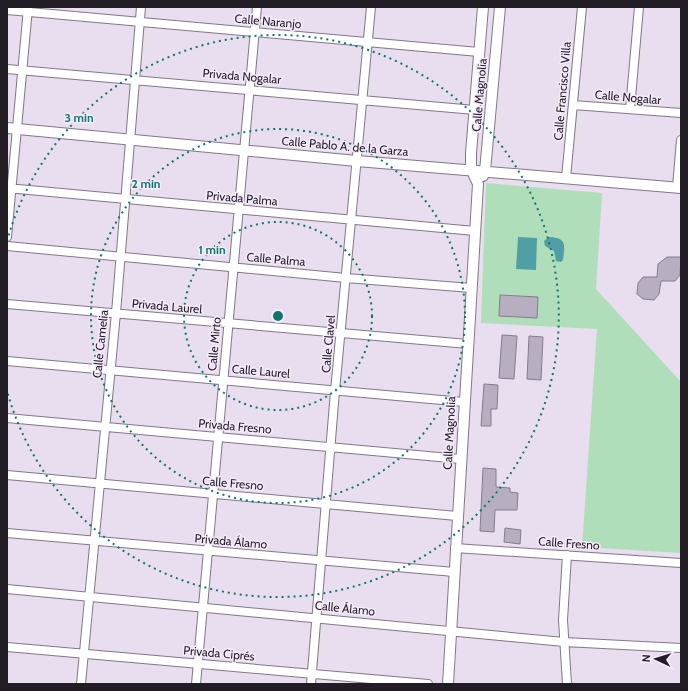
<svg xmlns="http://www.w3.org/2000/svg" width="688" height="691" font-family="Cabin,sans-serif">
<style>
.green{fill:#b0deba}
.water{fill:#519fa6}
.building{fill:#b7afc1;stroke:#847d8d}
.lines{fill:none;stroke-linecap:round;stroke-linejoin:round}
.minor-casing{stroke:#827787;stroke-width:10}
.tertiary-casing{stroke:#827787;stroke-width:12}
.minor{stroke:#fff;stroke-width:8}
.tertiary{stroke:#fff;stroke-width:10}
.ring{fill:none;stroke:#0f766e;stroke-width:2;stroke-dasharray:2 4}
.labels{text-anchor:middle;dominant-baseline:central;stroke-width:3;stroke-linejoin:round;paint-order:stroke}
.street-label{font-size:12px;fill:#221d24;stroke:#f6ebfc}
.centre{fill:#0f766e;stroke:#f6ebfc;stroke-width:2}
.ring-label{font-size:12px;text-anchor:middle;font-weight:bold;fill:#0f766e;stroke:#f6ebfc;stroke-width:3;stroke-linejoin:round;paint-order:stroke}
</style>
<rect width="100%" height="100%" fill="#e9deef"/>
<!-- green -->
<path class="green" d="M486,183L602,193L596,289L681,382V553L582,547L597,329L481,323Z"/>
<!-- water -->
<path class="water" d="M518,237L537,238L536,270L516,269Z
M549,237C567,238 565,244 563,260L561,262L556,261L554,251L545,246L544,241Z"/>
<!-- building -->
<path class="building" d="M667,257H681L680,275L675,281H661L659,294L654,300L643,299L637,294L638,283L643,277H657L658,264Z
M500,295L538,297L537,318L499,316Z
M502,335L517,336L514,379L499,378Z
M529,336L543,337L541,380L527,379Z
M484,384L498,385L497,409H491V426H481Z
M483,468L496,469V487L510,488V492L518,493L517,510H495L494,532L480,531Z
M505,528L521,530L520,544L504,542Z"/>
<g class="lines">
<!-- minor casing -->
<g class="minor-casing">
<path id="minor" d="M7,10L479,52
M7,69L475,110
M573,105L681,113
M630,109L639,7
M566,178L582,7
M677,187L681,140
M7,188L475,231
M7,237L28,8
M7,246L346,278L471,288
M7,304L468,344
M7,361L464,402
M7,418L461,459
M7,475L457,516
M7,533L454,572
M455,548L681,563
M7,589L564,642L681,648
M7,647L428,684
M81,684L116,313L141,7
M196,684L257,7
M311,684L335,391L371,7
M567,684L563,620L567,555"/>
</g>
<!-- tertiary casing -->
<g class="tertiary-casing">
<path id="tertiary" d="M7,128L357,161L681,188
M483,176L485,171L500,7
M448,684L478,184L471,169V153L483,7"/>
</g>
<!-- minor -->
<use href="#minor" class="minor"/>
<!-- tertiary -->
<use href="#tertiary" class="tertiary"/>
</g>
<!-- distance rings -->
<g class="ring">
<circle cx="278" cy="316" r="94"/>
<circle cx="278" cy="316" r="187"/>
<path d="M7 241A281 281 0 1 1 7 391"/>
</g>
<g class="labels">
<!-- street labels -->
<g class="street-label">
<text transform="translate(268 21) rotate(5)">Calle Naranjo</text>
<text transform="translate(242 76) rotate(5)">Privada Nogalar</text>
<text transform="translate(562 91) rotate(-85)">Calle Francisco Villa</text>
<text transform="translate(479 95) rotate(-85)">Calle Magnolia</text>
<text transform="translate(628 97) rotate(5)">Calle Nogalar</text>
<text transform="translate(345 146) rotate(5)">Calle Pablo A. de la Garza</text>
<text transform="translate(242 198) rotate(5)">Privada Palma</text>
<text transform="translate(276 259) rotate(5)">Calle Palma</text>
<text transform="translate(167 306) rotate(5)">Privada Laurel</text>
<text transform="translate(100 344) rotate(-84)">Calle Camelia</text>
<text transform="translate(214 344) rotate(-85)">Calle Mirto</text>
<text transform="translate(328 344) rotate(-85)">Calle Clavel</text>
<text transform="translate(261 371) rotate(5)">Calle Laurel</text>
<text transform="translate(235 426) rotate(5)">Privada Fresno</text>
<text transform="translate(449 433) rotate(-87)">Calle Magnolia</text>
<text transform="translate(233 483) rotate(5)">Calle Fresno</text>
<text transform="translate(231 541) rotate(5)">Privada Álamo</text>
<text transform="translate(569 543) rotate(4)">Calle Fresno</text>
<text transform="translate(345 608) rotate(6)">Calle Álamo</text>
<text transform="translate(219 653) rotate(5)">Privada Ciprés</text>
</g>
</g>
<circle cx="278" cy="316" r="6" class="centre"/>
<g class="ring-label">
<text x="79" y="122">3 min</text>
<text x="146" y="188">2 min</text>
<text x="212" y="254">1 min</text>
</g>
<!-- border -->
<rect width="688" height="691" fill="none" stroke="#221d24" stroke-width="16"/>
<!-- north arrow -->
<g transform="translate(656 659) rotate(274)" stroke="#f6ebfc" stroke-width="3" paint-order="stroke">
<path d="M0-3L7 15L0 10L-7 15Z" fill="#221d24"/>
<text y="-6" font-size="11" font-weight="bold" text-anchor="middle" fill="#221d24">N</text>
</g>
</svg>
